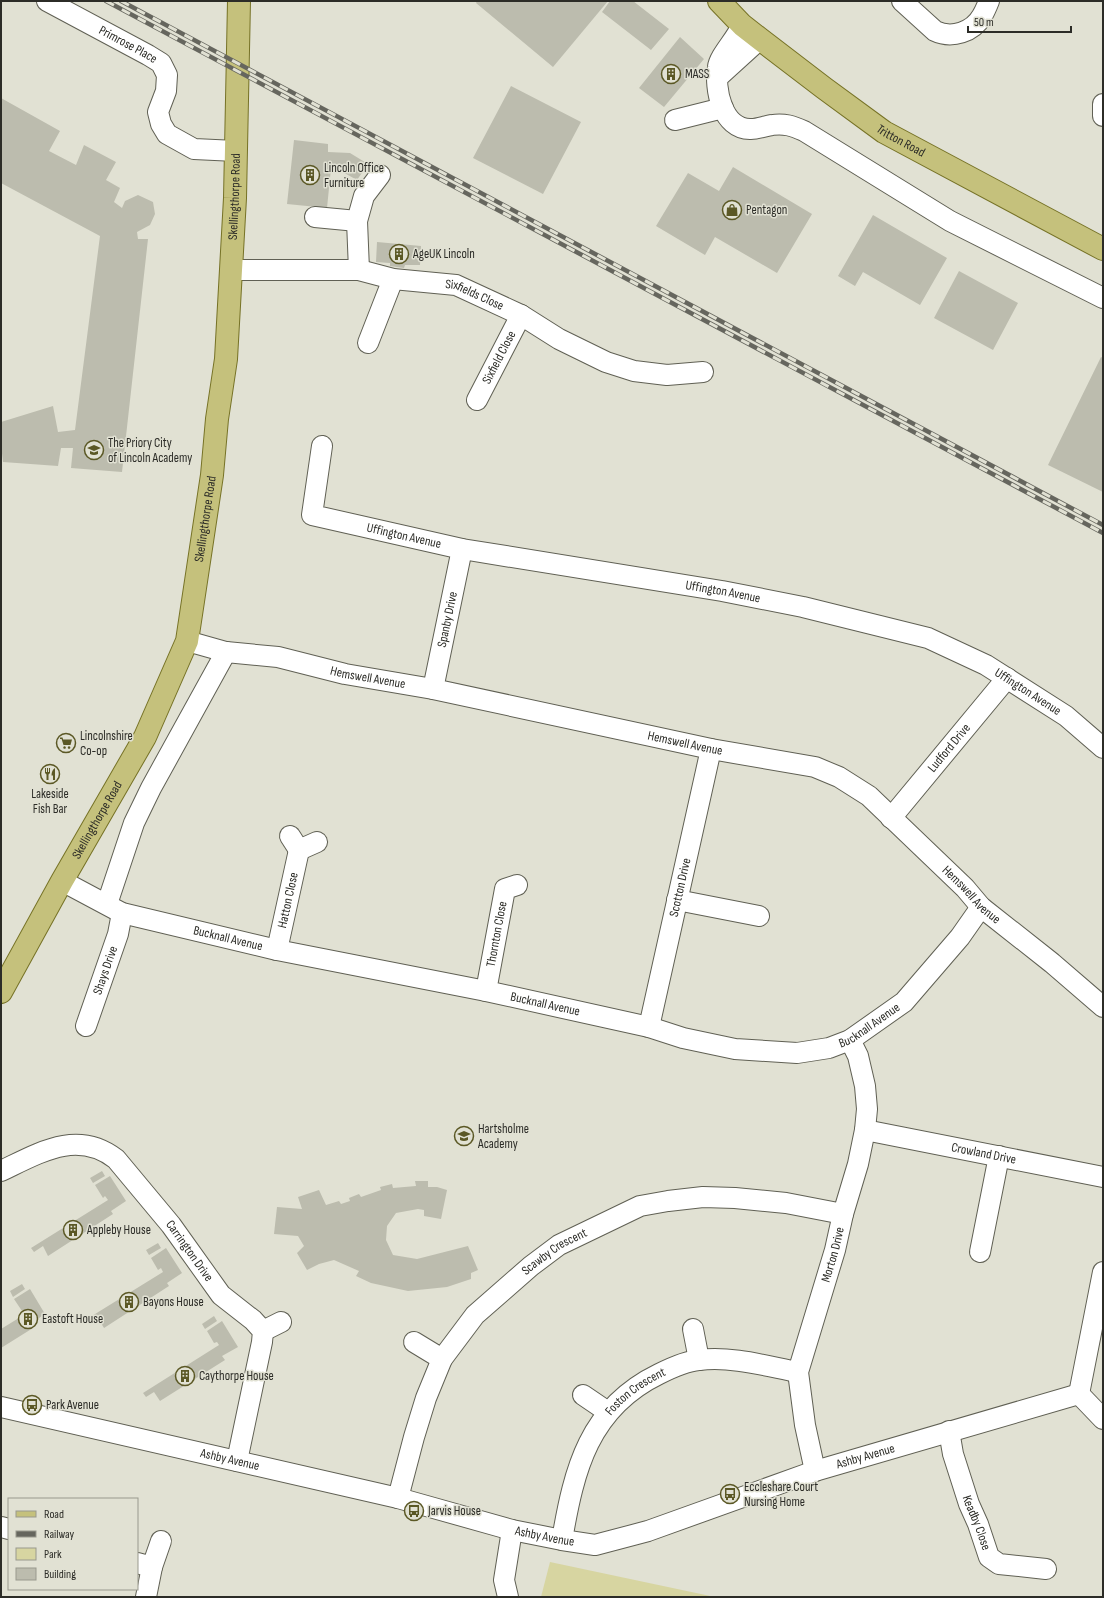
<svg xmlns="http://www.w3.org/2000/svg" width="1104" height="1598" font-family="'Sofia Sans Condensed',sans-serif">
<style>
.green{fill:#d7d5a1}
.building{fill:#bcbcae}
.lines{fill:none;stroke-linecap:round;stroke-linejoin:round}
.minor-casing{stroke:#606054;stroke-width:22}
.major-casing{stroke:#767226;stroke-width:24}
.minor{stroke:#fff;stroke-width:20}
.major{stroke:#c5c17c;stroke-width:22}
.rail-casing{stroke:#66665e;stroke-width:4.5}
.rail{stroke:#e1e1d3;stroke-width:3;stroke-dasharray:9;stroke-linecap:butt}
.labels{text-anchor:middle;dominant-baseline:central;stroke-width:3;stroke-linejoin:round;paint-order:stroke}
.street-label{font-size:13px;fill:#2c2c27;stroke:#e1e1d3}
.poi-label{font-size:13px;fill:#2c2c27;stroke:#e1e1d3;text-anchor:start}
</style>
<rect width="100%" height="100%" fill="#e1e1d3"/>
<!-- green -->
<path class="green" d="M550,1562L715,1597H541Z"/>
<!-- building -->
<path class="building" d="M477,1H608L553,67L476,3Z
M610,1H633L669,29L651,50L602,12Z
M680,37L704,59L664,107L639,88Z
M511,86L581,122L543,194L473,158Z
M1,98L60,131L49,151L76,165L84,145L116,162L106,180L120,188L114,202L122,208L125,201L138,195L153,202L155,214L150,225L137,232L138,239H148L122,472L71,468L73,448H61L58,466L3,462L1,445V422L53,406L58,432L75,430L100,236L1,183Z
M294,140L328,144V152L350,153L368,164L357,180L339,170L331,168L327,208L287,204Z
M733,167L812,214L777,273L715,237L705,255L656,226L688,173L719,191Z
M873,215L947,258L920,305L863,272L855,286L838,276Z
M377,242L421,246L420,265H405L404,268L390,266V263L376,262Z
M959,271L1018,303L993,350L934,318Z
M1101,357L1103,358V492L1048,465Z
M102,1171L105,1176L93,1183L90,1178Z
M110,1176L126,1201L111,1211L113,1214L48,1256L43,1246L34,1252L31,1248L108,1200L105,1196L103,1198L95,1185Z
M415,1181H428V1187H437L447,1190L441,1219L424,1216V1210L418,1209L396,1213L387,1226L386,1240L393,1255L417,1259L468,1246L478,1270L471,1273V1279L447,1287L408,1291L371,1283L356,1276L359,1271L334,1260L319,1264L307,1270L297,1253L304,1246L298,1236L274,1234L277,1207L302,1209L298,1197L319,1190L326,1205L339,1201L341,1204L350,1201L349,1198L359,1194L361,1197L381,1190L380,1187L392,1184L393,1188L416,1186Z
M158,1243L161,1248L149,1255L146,1250Z
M166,1248L182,1273L167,1283L169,1286L104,1328L98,1318L90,1324L87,1319L163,1272L161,1268L158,1270L151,1258Z
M22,1284L25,1289L13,1297L10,1291Z
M30,1289L45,1314L30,1324L33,1328L1,1348V1329L27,1313L25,1309L22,1311L14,1299Z
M214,1316L217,1321L205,1329L202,1324Z
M222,1321L238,1347L222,1356L225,1360L160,1401L154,1392L146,1397L143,1393L219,1345L217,1342L214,1343L207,1331Z"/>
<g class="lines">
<!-- minor casing -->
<g class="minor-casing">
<g id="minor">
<path id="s1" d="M47,1L148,55L161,63L167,75L166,91L158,112L161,124L167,134L194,149L236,151"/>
<path d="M902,1L935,31C952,39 973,32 982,16C985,11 987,6 989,1"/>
<path d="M742,25C737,38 719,56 718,67C714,88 722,130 751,129C758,129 765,126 772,125C784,123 793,126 804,131L950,221L1103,298"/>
<path d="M718,77L760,39"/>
<path d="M1103,104V116"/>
<path d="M675,120L723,108"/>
<path d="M315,217L357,221"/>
<path id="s2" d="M231,270H359L393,279L456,285L521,315L559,339L606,362L634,371L667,375L703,372"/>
<path d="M359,270L357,221L364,196L380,175"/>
<path d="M368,343L393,279"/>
<path id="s3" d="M477,400L521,315"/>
<path id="s4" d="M322,446L312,515L462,549L722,591L803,607L928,638L986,665L1066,716L1103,748"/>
<path id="s5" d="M187,641L226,652L278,657L345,674L433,689L711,749L815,767L839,777L869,796L965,888L981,907L1052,963L1103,1007"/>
<path id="s6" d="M433,689L462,549"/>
<path id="s7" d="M891,818L1007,678"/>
<path d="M290,836L299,850"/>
<path d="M299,850L317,842"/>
<path id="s8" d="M62,881L122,913L277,950L486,991L649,1027L683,1038L735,1049L797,1053L829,1048L850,1040L904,1002L960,937L981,907"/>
<path d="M677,900L759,916"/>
<path d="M107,904L134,823L151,788L226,652"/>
<path id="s9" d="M277,950L299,850"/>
<path id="s10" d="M486,991L505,889L517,885"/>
<path id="s11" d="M86,1026L118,934L122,913"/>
<path id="s12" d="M649,1027L711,749"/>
<path id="s13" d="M865,1130L1103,1177"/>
<path id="s14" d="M1,1171C39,1153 77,1129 116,1159L171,1225L221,1295L253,1320L263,1331L262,1342L237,1461"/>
<path d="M980,1252L999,1156"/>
<path d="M693,1329L699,1360"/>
<path d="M263,1331L281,1322"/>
<path d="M414,1342L442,1359"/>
<path d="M1079,1394L1103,1272"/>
<path d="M1079,1394L1103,1419"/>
<path d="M583,1395L608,1412"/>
<path id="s15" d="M1,1407L398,1498L512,1530L562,1540L595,1545L648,1531L815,1471L1079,1394"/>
<path id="s16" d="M949,1431L953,1454L969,1504L978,1524L989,1557L999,1564L1046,1569"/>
<path id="s17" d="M815,1471L805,1425L798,1372L835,1250L843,1214L858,1164L865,1130L867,1109L865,1086L858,1056L850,1040"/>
<path id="s18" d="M398,1498L414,1437L426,1398L442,1359L475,1315L531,1266L559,1245L640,1206L668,1201L703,1197L735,1198L786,1203L843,1214"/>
<path d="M1,1527L9,1529"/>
<path id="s19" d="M562,1540C574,1469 589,1408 659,1374C671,1368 686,1361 699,1360C732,1356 766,1366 798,1372"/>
<path d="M137,1563L152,1567L161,1541"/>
<path d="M146,1597L152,1567"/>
<path d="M508,1597L504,1580L512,1530"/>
</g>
</g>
<!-- major casing -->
<g class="major-casing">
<g id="major">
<path id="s20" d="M719,1L742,25L760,39L824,88L884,132L1103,249"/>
<path id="s21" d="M1,992L62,881L145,737L187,641L212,475L217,419L226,359L235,198L239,1"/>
</g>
</g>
<!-- minor -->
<use href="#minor" class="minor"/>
<!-- major -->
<use href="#major" class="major"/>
<!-- rail casing -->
<g class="rail-casing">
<path id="rail" d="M106,1L1103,533
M121,1L1103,525"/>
</g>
<!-- rail -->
<use href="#rail" class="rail"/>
</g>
<!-- icons -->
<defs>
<g id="building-ring" transform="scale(1)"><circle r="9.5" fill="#e1e1d3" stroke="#5b5825" stroke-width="1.5"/><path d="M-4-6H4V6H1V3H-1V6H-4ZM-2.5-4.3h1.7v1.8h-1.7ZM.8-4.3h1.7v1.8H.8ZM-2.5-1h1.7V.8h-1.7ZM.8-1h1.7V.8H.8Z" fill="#5b5825"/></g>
<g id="shop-ring" transform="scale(1)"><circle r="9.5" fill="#e1e1d3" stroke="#5b5825" stroke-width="1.5"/><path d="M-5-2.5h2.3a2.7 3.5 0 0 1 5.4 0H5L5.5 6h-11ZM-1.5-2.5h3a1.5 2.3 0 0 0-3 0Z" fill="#5b5825"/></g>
<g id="school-ring" transform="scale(1)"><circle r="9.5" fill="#e1e1d3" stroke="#5b5825" stroke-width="1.5"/><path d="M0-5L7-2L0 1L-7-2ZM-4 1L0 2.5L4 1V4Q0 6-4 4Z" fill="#5b5825"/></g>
<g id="supermarket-ring" transform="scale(1)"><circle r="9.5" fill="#e1e1d3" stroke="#5b5825" stroke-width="1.5"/><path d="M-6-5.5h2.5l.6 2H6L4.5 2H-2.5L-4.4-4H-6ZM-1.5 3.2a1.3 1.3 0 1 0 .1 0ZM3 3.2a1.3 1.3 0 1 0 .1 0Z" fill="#5b5825"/></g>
<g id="restaurant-ring" transform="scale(1)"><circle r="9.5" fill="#e1e1d3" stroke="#5b5825" stroke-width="1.5"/><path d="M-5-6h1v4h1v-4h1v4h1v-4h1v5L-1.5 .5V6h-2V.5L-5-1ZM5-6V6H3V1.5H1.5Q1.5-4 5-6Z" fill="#5b5825"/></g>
<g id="bus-ring" transform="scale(1)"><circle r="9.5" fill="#e1e1d3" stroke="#5b5825" stroke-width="1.5"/><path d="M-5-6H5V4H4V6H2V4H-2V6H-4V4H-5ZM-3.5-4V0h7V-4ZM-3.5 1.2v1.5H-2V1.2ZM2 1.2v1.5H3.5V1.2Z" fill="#5b5825"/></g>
</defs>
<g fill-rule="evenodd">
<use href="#building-ring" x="671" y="74"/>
<use href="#building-ring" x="310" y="175"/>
<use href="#shop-ring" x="732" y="210"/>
<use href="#building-ring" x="399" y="254"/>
<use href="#school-ring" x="94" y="450"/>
<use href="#supermarket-ring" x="66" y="743"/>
<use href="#restaurant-ring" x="50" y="774"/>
<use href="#school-ring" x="464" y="1136"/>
<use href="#building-ring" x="73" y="1230"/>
<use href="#building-ring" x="129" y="1302"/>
<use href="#building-ring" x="28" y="1319"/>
<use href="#building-ring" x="185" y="1376"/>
<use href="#bus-ring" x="32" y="1405"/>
<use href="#bus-ring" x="730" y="1494"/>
<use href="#bus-ring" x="414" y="1511"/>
</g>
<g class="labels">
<!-- street labels -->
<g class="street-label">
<text stroke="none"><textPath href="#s1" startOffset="92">Primrose Place</textPath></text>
<text stroke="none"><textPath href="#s20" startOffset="230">Tritton Road</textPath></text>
<text stroke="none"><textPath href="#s21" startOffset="845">Skellingthorpe Road</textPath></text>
<text stroke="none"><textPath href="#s2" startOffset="247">Sixfields Close</textPath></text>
<text stroke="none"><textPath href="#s3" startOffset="48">Sixfield Close</textPath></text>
<text stroke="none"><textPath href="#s21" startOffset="521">Skellingthorpe Road</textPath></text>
<text stroke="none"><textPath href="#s4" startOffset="164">Uffington Avenue</textPath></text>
<text stroke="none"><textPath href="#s4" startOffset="488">Uffington Avenue</textPath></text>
<text stroke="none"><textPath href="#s6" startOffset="71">Spanby Drive</textPath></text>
<text stroke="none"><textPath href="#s5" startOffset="185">Hemswell Avenue</textPath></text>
<text stroke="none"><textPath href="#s4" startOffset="812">Uffington Avenue</textPath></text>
<text stroke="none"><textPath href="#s5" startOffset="509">Hemswell Avenue</textPath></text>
<text stroke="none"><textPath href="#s7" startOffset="91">Ludford Drive</textPath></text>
<text stroke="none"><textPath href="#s21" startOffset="197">Skellingthorpe Road</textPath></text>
<text stroke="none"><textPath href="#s12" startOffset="143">Scotton Drive</textPath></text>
<text stroke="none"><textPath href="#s5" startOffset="845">Hemswell Avenue</textPath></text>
<text stroke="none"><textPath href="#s9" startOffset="51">Hatton Close</textPath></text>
<text stroke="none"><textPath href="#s10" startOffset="58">Thornton Close</textPath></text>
<text stroke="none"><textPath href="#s8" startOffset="177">Bucknall Avenue</textPath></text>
<text stroke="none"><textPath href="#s11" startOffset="59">Shays Drive</textPath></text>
<text stroke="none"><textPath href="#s8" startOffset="501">Bucknall Avenue</textPath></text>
<text stroke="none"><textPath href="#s8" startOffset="837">Bucknall Avenue</textPath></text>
<text stroke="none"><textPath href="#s13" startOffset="121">Crowland Drive</textPath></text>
<text stroke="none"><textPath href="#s14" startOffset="241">Carrington Drive</textPath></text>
<text stroke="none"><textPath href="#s18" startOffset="303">Scawby Crescent</textPath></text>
<text stroke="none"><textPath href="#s17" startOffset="223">Morton Drive</textPath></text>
<text stroke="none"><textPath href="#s19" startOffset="172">Foston Crescent</textPath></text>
<text stroke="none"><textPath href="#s15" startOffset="895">Ashby Avenue</textPath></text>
<text stroke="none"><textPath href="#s15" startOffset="235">Ashby Avenue</textPath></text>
<text stroke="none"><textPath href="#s16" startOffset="96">Keadby Close</textPath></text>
<text stroke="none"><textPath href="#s15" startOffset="559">Ashby Avenue</textPath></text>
</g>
<!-- poi labels -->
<g class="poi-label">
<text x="685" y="74">MASS</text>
<text x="324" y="168">Lincoln Office<tspan x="324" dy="15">Furniture</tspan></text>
<text x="746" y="210">Pentagon</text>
<text x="413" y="254">AgeUK Lincoln</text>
<text x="108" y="443">The Priory City<tspan x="108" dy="15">of Lincoln Academy</tspan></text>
<text x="80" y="736">Lincolnshire<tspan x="80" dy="15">Co-op</tspan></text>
<text x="50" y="794" text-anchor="middle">Lakeside<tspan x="50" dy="15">Fish Bar</tspan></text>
<text x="478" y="1129">Hartsholme<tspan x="478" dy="15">Academy</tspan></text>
<text x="87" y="1230">Appleby House</text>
<text x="143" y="1302">Bayons House</text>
<text x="42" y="1319">Eastoft House</text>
<text x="199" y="1376">Caythorpe House</text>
<text x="46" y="1405">Park Avenue</text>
<text x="744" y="1487">Eccleshare Court<tspan x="744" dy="15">Nursing Home</tspan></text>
<text x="428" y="1511">Jarvis House</text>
</g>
</g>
<!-- border -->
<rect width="1104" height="1598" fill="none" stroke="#2c2c27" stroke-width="4"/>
<!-- legend -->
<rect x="8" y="1498" width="130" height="92" fill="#e1e1d3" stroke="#99998e"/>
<rect x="16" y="1511" width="20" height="6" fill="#c5c17c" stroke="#99998e"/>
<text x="44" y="1518" font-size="12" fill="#2c2c27">Road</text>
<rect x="16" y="1531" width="20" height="6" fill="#66665e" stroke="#99998e"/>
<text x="44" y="1538" font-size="12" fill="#2c2c27">Railway</text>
<rect x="16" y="1548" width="20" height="12" fill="#d7d5a1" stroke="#99998e"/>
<text x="44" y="1558" font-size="12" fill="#2c2c27">Park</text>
<rect x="16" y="1568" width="20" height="12" fill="#bcbcae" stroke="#99998e"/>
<text x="44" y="1578" font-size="12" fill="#2c2c27">Building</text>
<!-- scale -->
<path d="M968 26v6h103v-6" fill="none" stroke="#2c2c27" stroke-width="2"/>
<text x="974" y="26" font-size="12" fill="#2c2c27" stroke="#e1e1d3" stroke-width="3" paint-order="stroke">50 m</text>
</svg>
